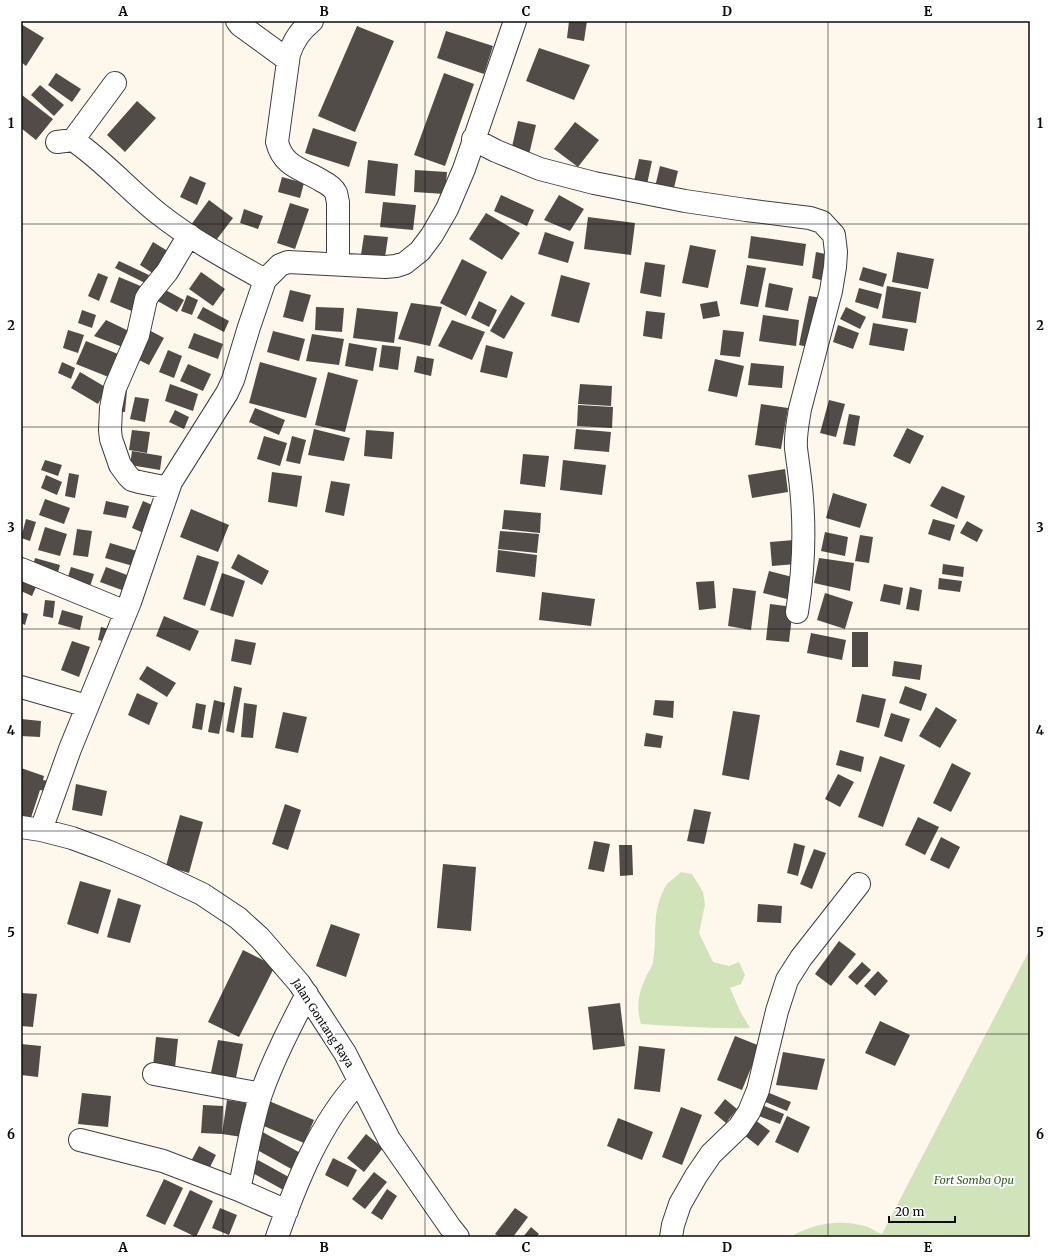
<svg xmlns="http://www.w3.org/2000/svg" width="1051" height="1258" font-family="Merriweather,serif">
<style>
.green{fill:#d1e3b9}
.building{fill:#524c49}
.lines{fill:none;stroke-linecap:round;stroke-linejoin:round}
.minor-casing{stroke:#3e3e3e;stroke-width:24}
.minor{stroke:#fff;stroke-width:22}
.grid{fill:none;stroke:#0b0b0b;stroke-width:1;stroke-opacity:0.55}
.labels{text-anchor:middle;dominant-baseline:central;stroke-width:4;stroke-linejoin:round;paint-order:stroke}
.street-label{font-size:11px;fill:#0b0b0b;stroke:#fff}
.park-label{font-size:11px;font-style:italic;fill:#325b23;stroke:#fff}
.neatline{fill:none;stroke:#0b0b0b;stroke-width:1.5}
.grid-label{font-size:13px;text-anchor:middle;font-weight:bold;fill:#0b0b0b}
</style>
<rect width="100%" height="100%" fill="#fdf8eb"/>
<!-- green -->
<path class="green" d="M681,872L692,874L703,892L705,905L699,933L713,962L729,966L739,962L745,975L741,984L730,988L740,1011L750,1028C713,1029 677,1026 641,1024C636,1007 638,995 645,979C647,973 652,968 653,962C658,934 650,911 667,884C671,880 677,876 681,872Z
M1030,949V1237H790C813,1223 839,1219 865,1226C871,1228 877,1232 882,1234Z"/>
<!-- building -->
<path class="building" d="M569,21H587L584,41L567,38Z
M21,24L44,38L26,66L21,62Z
M357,26L394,41L355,132L318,116Z
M446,31L493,46L484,74L437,58Z
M539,48L590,65L574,100L526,81Z
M56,73L81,89L72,102L48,85Z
M444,73L474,84L445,166L414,155Z
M40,85L64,105L54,116L31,95Z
M22,95L53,119L36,140L21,128V96Z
M137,101L156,118L125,152L107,135Z
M518,121L536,125L528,159L510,155Z
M575,122L599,140L578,167L554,149Z
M313,128L357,142L349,167L305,153Z
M639,159L652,161L646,189L633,186Z
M368,160L398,164L395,196L365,193Z
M660,166L678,171L673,192L655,187Z
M415,170L447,172L445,194L414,192Z
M190,176L206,183L197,205L180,197Z
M282,177L304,183L300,198L278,192Z
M501,195L534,210L527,226L494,211Z
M559,195L584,209L570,231L544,220Z
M209,200L233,218L211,247L188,229Z
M383,202L416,205L413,230L380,227Z
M290,203L309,209L295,249L277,243Z
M244,209L263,216L258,229L240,223Z
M486,213L520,233L502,260L469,239Z
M588,217L635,223L631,255L584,249Z
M545,232L574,242L568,263L538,254Z
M364,235L388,237L384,264L360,261Z
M751,236L806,244L803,266L748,258Z
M153,242L171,253L157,276L140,265Z
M690,245L716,250L708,288L682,283Z
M816,252L830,255L825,281L812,278Z
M897,252L934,259L928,289L892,282Z
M462,259L487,272L466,316L440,303Z
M119,261L149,275L145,283L115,268Z
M645,262L665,265L661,297L640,293Z
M747,265L766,268L758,307L740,304Z
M863,267L887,274L883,287L859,280Z
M201,272L225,289L213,306L189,289Z
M98,273L108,277L99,301L88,296Z
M561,275L590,283L579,323L551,316Z
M119,277L143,287L134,312L110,302Z
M769,283L793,288L788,311L765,307Z
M887,286L921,292L916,323L882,318Z
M160,287L184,300L177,312L154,299Z
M859,288L882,294L878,309L855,302Z
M290,290L311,295L303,322L283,317Z
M187,295L198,300L192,315L181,311Z
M511,295L525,303L504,339L490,331Z
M809,296L822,298L813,348L799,345Z
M479,301L497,310L489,327L471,318Z
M717,301L720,316L703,319L700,304Z
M411,303L442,307L430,346L398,339Z
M203,307L229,321L224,332L197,318Z
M316,307L344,308L342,332L315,330Z
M846,307L866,317L860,329L840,319Z
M357,308L398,312L394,343L353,338Z
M82,310L96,315L92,328L78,323Z
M646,311L665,313L662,339L643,336Z
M763,315L799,320L796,346L759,341Z
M106,320L133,333L125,348L94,336Z
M452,320L485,332L472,360L438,346Z
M873,323L908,329L904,351L869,345Z
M838,325L859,333L853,349L833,342Z
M147,329L164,338L149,365L133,357Z
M68,330L84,335L78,353L63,348Z
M723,330L744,332L740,357L720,355Z
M273,331L305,339L299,361L267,352Z
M194,333L223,344L218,359L188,348Z
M312,334L344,339L339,365L306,361Z
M86,341L123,356L111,378L76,364Z
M349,343L377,348L373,371L345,366Z
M382,345L401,347L398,370L379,367Z
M486,345L513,352L507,378L480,372Z
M168,350L182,356L174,378L159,372Z
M417,356L434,359L431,376L414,372Z
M715,359L744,366L737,397L708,391Z
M62,362L75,368L71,379L58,373Z
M260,362L317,378L306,418L249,403Z
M751,363L784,366L782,388L748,385Z
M188,364L211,374L203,391L180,381Z
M80,372L107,388L98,404L71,388Z
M328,372L358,380L345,432L315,425Z
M170,384L198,394L193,411L165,401Z
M580,384L612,386L611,406L578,404Z
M117,389L127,390L125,412L115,411Z
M135,397L149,399L145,422L130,419Z
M829,400L845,404L836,437L820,433Z
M761,404L788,408L781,449L755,445Z
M578,405L613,407L612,428L577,426Z
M255,408L285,420L279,435L249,422Z
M175,410L189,417L184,429L169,422Z
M849,414L860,416L855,446L843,444Z
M907,428L924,436L910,464L893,456Z
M314,429L350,438L344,461L308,455Z
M576,429L611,432L609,452L574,449Z
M132,430L150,432L147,453L129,450Z
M366,430L394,432L392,459L364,456Z
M264,436L287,443L280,466L257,459Z
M292,436L306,440L300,464L286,461Z
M132,451L162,456L160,470L130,465Z
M523,454L549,456L545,487L520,484Z
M45,460L62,465L58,476L41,470Z
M563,460L606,465L602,495L560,490Z
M785,469L788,492L752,498L748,475Z
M272,472L302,476L297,507L268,502Z
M69,473L79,475L75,498L65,496Z
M46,475L62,482L57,495L41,488Z
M331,481L350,484L344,516L325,512Z
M942,486L965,496L957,519L930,506Z
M833,493L867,504L860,528L826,518Z
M45,499L70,508L64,524L39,515Z
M106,501L129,506L126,518L103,514Z
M143,501L157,507L146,534L132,528Z
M191,509L229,525L218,552L180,537Z
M504,510L541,513L540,533L502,529Z
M26,519L36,522L30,541L21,538Z
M933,519L955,525L950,541L928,534Z
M967,521L983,530L977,542L960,533Z
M45,527L67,534L60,556L38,550Z
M77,529L92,531L88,557L73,555Z
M500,531L539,534L537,553L498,549Z
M825,532L848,537L845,556L821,551Z
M860,535L873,537L869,563L855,561Z
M794,540L796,564L772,566L770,542Z
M110,543L137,551L133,566L105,558Z
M498,550L537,555L535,577L496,572Z
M238,554L269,571L262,585L231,568Z
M197,555L219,562L205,606L183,599Z
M35,558L60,565L57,576L32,569Z
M819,558L854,563L850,591L814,583Z
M943,564L964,567L963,577L942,574Z
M71,567L94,574L89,590L66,583Z
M106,567L135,578L130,593L100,582Z
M769,571L800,579L795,601L763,593Z
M222,573L245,581L233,617L210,610Z
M939,578L962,581L960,592L938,589Z
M21,581L36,587L32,596L21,591Z
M714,581L716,608L699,610L696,582Z
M884,584L903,588L900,605L880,601Z
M910,587L922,590L919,611L906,609Z
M733,588L756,591L751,630L728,626Z
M542,592L595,599L591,626L539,620Z
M825,593L853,602L845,629L817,620Z
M45,600L55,601L53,618L43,616Z
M770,604L793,607L789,642L766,640Z
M62,610L83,616L80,630L58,624Z
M21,612L28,614L25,625L21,623Z
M164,616L199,631L190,651L156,636Z
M101,627L115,631L111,643L98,640Z
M852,632H868V667H852Z
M811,633L846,640L842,660L807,653Z
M235,639L256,643L251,665L231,661Z
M72,641L90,647L79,677L61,670Z
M894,661L922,665L920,680L892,676Z
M147,666L176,683L167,697L139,679Z
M234,686L242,688L234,733L226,731Z
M905,686L927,694L921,711L899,703Z
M137,693L158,703L149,725L128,715Z
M862,694L886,699L879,728L856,722Z
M214,700L225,703L219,734L208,732Z
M655,700L674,701L673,718L653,715Z
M196,703L206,705L202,730L192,728Z
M244,703L257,705L253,738L241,737Z
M936,707L957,720L940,748L919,736Z
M733,711L760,715L749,780L722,775Z
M283,712L307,717L298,753L275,748Z
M891,713L910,719L902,742L884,736Z
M21,719L41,721L40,737L21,736Z
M646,733L663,736L661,748L644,746Z
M840,750L864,757L861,772L836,765Z
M880,756L905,765L883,827L858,817Z
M952,763L971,773L951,812L933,803Z
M21,768L44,776L43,780L52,782L50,792L40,790L29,824L21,822Z
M838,774L854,782L840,807L825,799Z
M76,784L107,791L102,816L72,810Z
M285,804L301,810L288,850L272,844Z
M694,809L711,812L704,844L687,841Z
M180,815L203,822L189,873L166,866Z
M918,817L939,827L925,855L905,845Z
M941,837L960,847L949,869L930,860Z
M594,841L610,844L604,872L588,869Z
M794,843L805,846L798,876L787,873Z
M619,845H632L633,875L620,876Z
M814,849L826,853L812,889L800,884Z
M443,864L476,867L471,931L437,928Z
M80,881L111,890L98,934L67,924Z
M118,898L141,905L130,943L107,937Z
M758,904L782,906L781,923L757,922Z
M331,924L360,934L346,977L316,966Z
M839,941L856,954L831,986L815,974Z
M243,950L275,966L239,1037L208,1022Z
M862,962L871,970L857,985L848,977Z
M878,971L888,981L875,996L864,986Z
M21,993L37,994L33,1027L21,1026Z
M620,1003L625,1046L593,1050L588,1007Z
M880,1021L910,1035L895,1066L865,1053Z
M735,1036L760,1046L742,1090L717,1080Z
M156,1037L178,1039L175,1068L153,1066Z
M218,1040L243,1044L235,1082L210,1077Z
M21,1044L41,1046L38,1077L21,1075Z
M639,1046L665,1049L660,1092L634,1089Z
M783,1052L825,1059L817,1090L776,1085Z
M767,1092L791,1102L787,1111L763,1101Z
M82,1093L111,1096L108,1127L78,1124Z
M725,1099L737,1109L726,1123L714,1113Z
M227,1100L246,1103L242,1137L222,1134Z
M269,1101L314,1120L304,1143L259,1124Z
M755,1102L784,1114L780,1124L751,1113Z
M203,1105L223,1106L222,1134L201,1133Z
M681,1107L702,1115L682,1165L662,1157Z
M787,1116L810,1127L798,1153L775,1142Z
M751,1117L770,1131L758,1146L740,1132Z
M618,1118L653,1132L642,1160L607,1146Z
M259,1130L304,1155L295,1171L250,1146Z
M366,1134L383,1148L364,1172L347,1158Z
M199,1146L216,1155L205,1177L188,1167Z
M333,1158L357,1170L348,1187L325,1175Z
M258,1160L296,1181L289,1193L251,1172Z
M374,1172L387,1182L365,1209L352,1199Z
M164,1179L183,1188L165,1225L146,1216Z
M387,1189L397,1196L382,1220L371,1213Z
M190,1190L213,1201L196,1237L173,1226Z
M220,1208L237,1215L229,1235L212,1228Z
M515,1208L528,1217L513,1237H500L495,1234Z
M531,1227L539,1234L536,1237H523Z"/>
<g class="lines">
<!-- minor casing -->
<g class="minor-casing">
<path id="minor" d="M237,21L240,25L288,60
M312,21C300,31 294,40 289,54L277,142C283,167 303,169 322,181C328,184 333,187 336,193C337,196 337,199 338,202V264
M473,139L496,151L540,169L594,183L685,201L746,210L810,218L822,222L834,235L836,252L835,267L831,291L800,409C798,422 795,435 796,448C798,465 801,482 802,499C805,537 803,575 797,612
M73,140L115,83
M57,142L73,140C104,161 129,190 159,214C192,240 229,260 265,280
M169,488L139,482L132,480L128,476L120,465L111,439L110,430L111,408L115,388L138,335L146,299L149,294L167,272L189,235
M21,569L126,612
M21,687L87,706
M21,827L41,830L72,838L107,851L145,867L202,894L238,918L260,938L299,983L321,1016L345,1053L389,1139L450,1227L458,1237
M41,830L70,749L130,602L171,482L227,393L233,380L249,327L265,280L280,265L288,262L385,267L396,266L405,263L420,251L432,235L447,209L464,169L515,21
M154,1074L261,1094
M80,1140L163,1161L239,1190L287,1211
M239,1190C246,1159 251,1125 261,1094C273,1060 290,1027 307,994
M277,1237C297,1181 319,1125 359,1081
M671,1237L673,1225L680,1204L696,1176L711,1154L739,1127L749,1112L758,1090L777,1011L787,980L801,958L859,884"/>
</g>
<!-- minor -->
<use href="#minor" class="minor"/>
</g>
<!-- grid -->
<path class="grid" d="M223,21V1237M425,21V1237M626,21V1237M828,21V1237M21,224H1030M21,427H1030M21,629H1030M21,831H1030M21,1034H1030"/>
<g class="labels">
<!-- street labels -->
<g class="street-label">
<text transform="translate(323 1023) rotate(57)">Jalan Gontang Raya</text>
</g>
<!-- park labels -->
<g class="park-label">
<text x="974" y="1180">Fort Somba Opu</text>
</g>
</g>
<!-- border -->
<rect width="1051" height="1258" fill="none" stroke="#ffffff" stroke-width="44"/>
<!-- scale -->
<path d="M889 1216v6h66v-6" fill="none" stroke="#0b0b0b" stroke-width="2"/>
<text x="895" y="1216" font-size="12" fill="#0b0b0b" stroke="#ffffff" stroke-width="3" paint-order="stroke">20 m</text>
<rect x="22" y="22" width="1007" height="1214" class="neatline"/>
<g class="grid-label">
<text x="123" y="16">A</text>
<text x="324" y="16">B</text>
<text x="526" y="16">C</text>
<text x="727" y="16">D</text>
<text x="928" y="16">E</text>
<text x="11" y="128">1</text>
<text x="1040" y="128">1</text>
<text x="11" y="330">2</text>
<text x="1040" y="330">2</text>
<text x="11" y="532">3</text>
<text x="1040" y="532">3</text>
<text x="11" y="735">4</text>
<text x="1040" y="735">4</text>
<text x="11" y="937">5</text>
<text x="1040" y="937">5</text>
<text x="11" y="1139">6</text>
<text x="1040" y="1139">6</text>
<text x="123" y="1252">A</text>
<text x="324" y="1252">B</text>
<text x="526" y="1252">C</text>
<text x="727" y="1252">D</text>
<text x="928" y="1252">E</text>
</g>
</svg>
